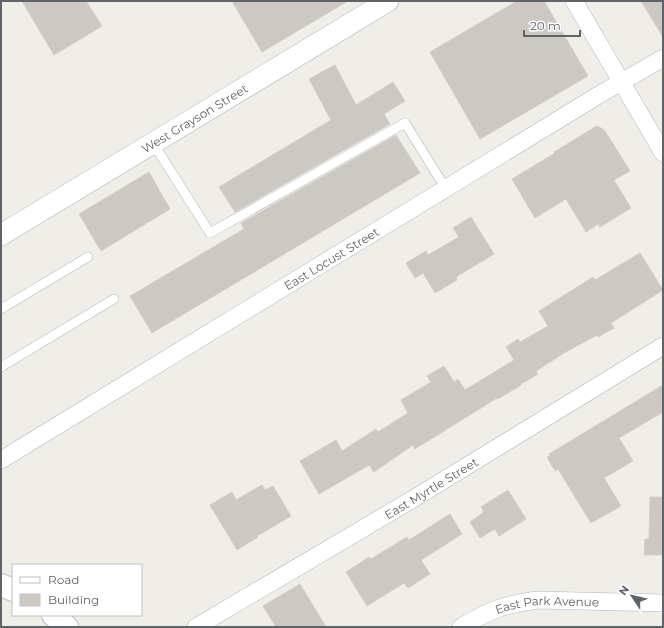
<svg xmlns="http://www.w3.org/2000/svg" width="664" height="628" font-family="Montserrat,sans-serif">
<style>
.building{fill:#ccc9c5;stroke:#d4cfc7}
.lines{fill:none;stroke-linecap:round;stroke-linejoin:round}
.service-casing{stroke:#b5b8bb;stroke-width:10}
.minor-casing{stroke:#b5b8bb;stroke-width:18}
.tertiary-casing{stroke:#b5b8bb;stroke-width:22}
.secondary-casing{stroke:#b4b7bb;stroke-width:24}
.service{stroke:#fff;stroke-width:9}
.minor{stroke:#fff;stroke-width:17}
.tertiary{stroke:#fff;stroke-width:21}
.secondary{stroke:#fff;stroke-width:22}
.labels{text-anchor:middle;dominant-baseline:central;stroke-width:3;stroke-linejoin:round;paint-order:stroke}
.street-label{font-size:12px;fill:#606367;stroke:#fff}
</style>
<rect width="100%" height="100%" fill="#f0eee9"/>
<!-- building -->
<path class="building" d="M22,1H86L102,26L54,55Z
M232,1H348L262,52Z
M517,1H544L588,76L480,139L430,52Z
M641,1H663V37Z
M335,65L356,105L393,82L405,101L384,114L390,124L235,212L219,187L331,120L309,79Z
M598,126L605,131L630,171L614,180L631,208L600,227L598,224L586,232L566,199L535,218L512,179L555,153L554,152L595,127Z
M396,135L420,173L152,333L130,296L244,229L241,223Z
M149,172L170,209L101,251L79,214Z
M471,217L494,254L456,277L457,280L435,293L423,273L415,278L406,263L426,251L428,255L459,237L453,228Z
M640,253L663,290L611,323L614,328L598,337L597,335L564,353L536,371L538,374L521,384V385L498,399L497,398L415,449L413,445L374,472L369,465L319,494L300,461L336,440L342,451L376,429L378,432L408,413L401,400L431,382L427,376L444,366L454,382L458,379L465,390L514,360L506,347L518,339L520,342L548,326L539,311L593,277L595,280Z
M663,385V412L619,438L633,461L604,478L621,506L591,523L558,469L555,471L547,457L550,456L549,454Z
M262,485L265,490L273,486L291,516L257,536L258,537L237,550L210,505L232,492L236,500Z
M508,490L526,519L499,536L495,529L480,538L470,522L484,512L481,507Z
M650,497H663V555H644L645,539H649Z
M450,514L462,534L421,560L430,574L408,588L404,583L367,606L346,572L369,557L371,559L407,537L409,540Z
M300,584L326,627H276L263,606Z"/>
<g class="lines">
<!-- service casing -->
<g class="service-casing">
<path id="service" d="M153,143L210,233L405,123L446,189
M1,309L88,257
M1,367L114,299"/>
</g>
<!-- minor casing -->
<g class="minor-casing">
<g id="minor">
<path d="M574,1L663,153"/>
<path id="s1" d="M1,460L602,93L663,58"/>
<path id="s2" d="M196,627L413,499L663,346"/>
<path id="s3" d="M461,627C490,610 505,604 538,600L663,603"/>
</g>
</g>
<!-- tertiary casing -->
<g class="tertiary-casing">
<g id="tertiary">
<path id="s4" d="M1,235L388,1"/>
</g>
</g>
<!-- secondary casing -->
<g class="secondary-casing">
<path id="secondary" d="M1,585L13,590
M53,615L67,627"/>
</g>
<!-- service -->
<use href="#service" class="service"/>
<!-- minor -->
<use href="#minor" class="minor"/>
<!-- tertiary -->
<use href="#tertiary" class="tertiary"/>
<!-- secondary -->
<use href="#secondary" class="secondary"/>
</g>
<g class="labels">
<!-- street labels -->
<g class="street-label">
<text stroke="none"><textPath href="#s4" startOffset="226">West Grayson Street</textPath></text>
<text stroke="none"><textPath href="#s1" startOffset="387">East Locust Street</textPath></text>
<text stroke="none"><textPath href="#s2" startOffset="273">East Myrtle Street</textPath></text>
<text stroke="none"><textPath href="#s3" startOffset="91">East Park Avenue</textPath></text>
</g>
</g>
<!-- border -->
<rect width="664" height="628" fill="none" stroke="#606367" stroke-width="4"/>
<!-- legend -->
<rect x="12" y="564" width="130" height="52" fill="#ffffff" stroke="#bfc1c2"/>
<rect x="20" y="577" width="20" height="6" fill="#ffffff" stroke="#bfc1c2"/>
<text x="48" y="584" font-size="12" fill="#606367">Road</text>
<rect x="20" y="594" width="20" height="12" fill="#ccc9c5" stroke="#bfc1c2"/>
<text x="48" y="604" font-size="12" fill="#606367">Building</text>
<!-- north arrow -->
<g transform="translate(632 596) rotate(305)" stroke="#ffffff" stroke-width="3" paint-order="stroke">
<path d="M0-3L7 15L0 10L-7 15Z" fill="#606367"/>
<text y="-6" font-size="11" font-weight="bold" text-anchor="middle" fill="#606367">N</text>
</g>
<!-- scale -->
<path d="M524 30v6h56v-6" fill="none" stroke="#606367" stroke-width="2"/>
<text x="530" y="30" font-size="12" fill="#606367" stroke="#ffffff" stroke-width="3" paint-order="stroke">20 m</text>
</svg>
